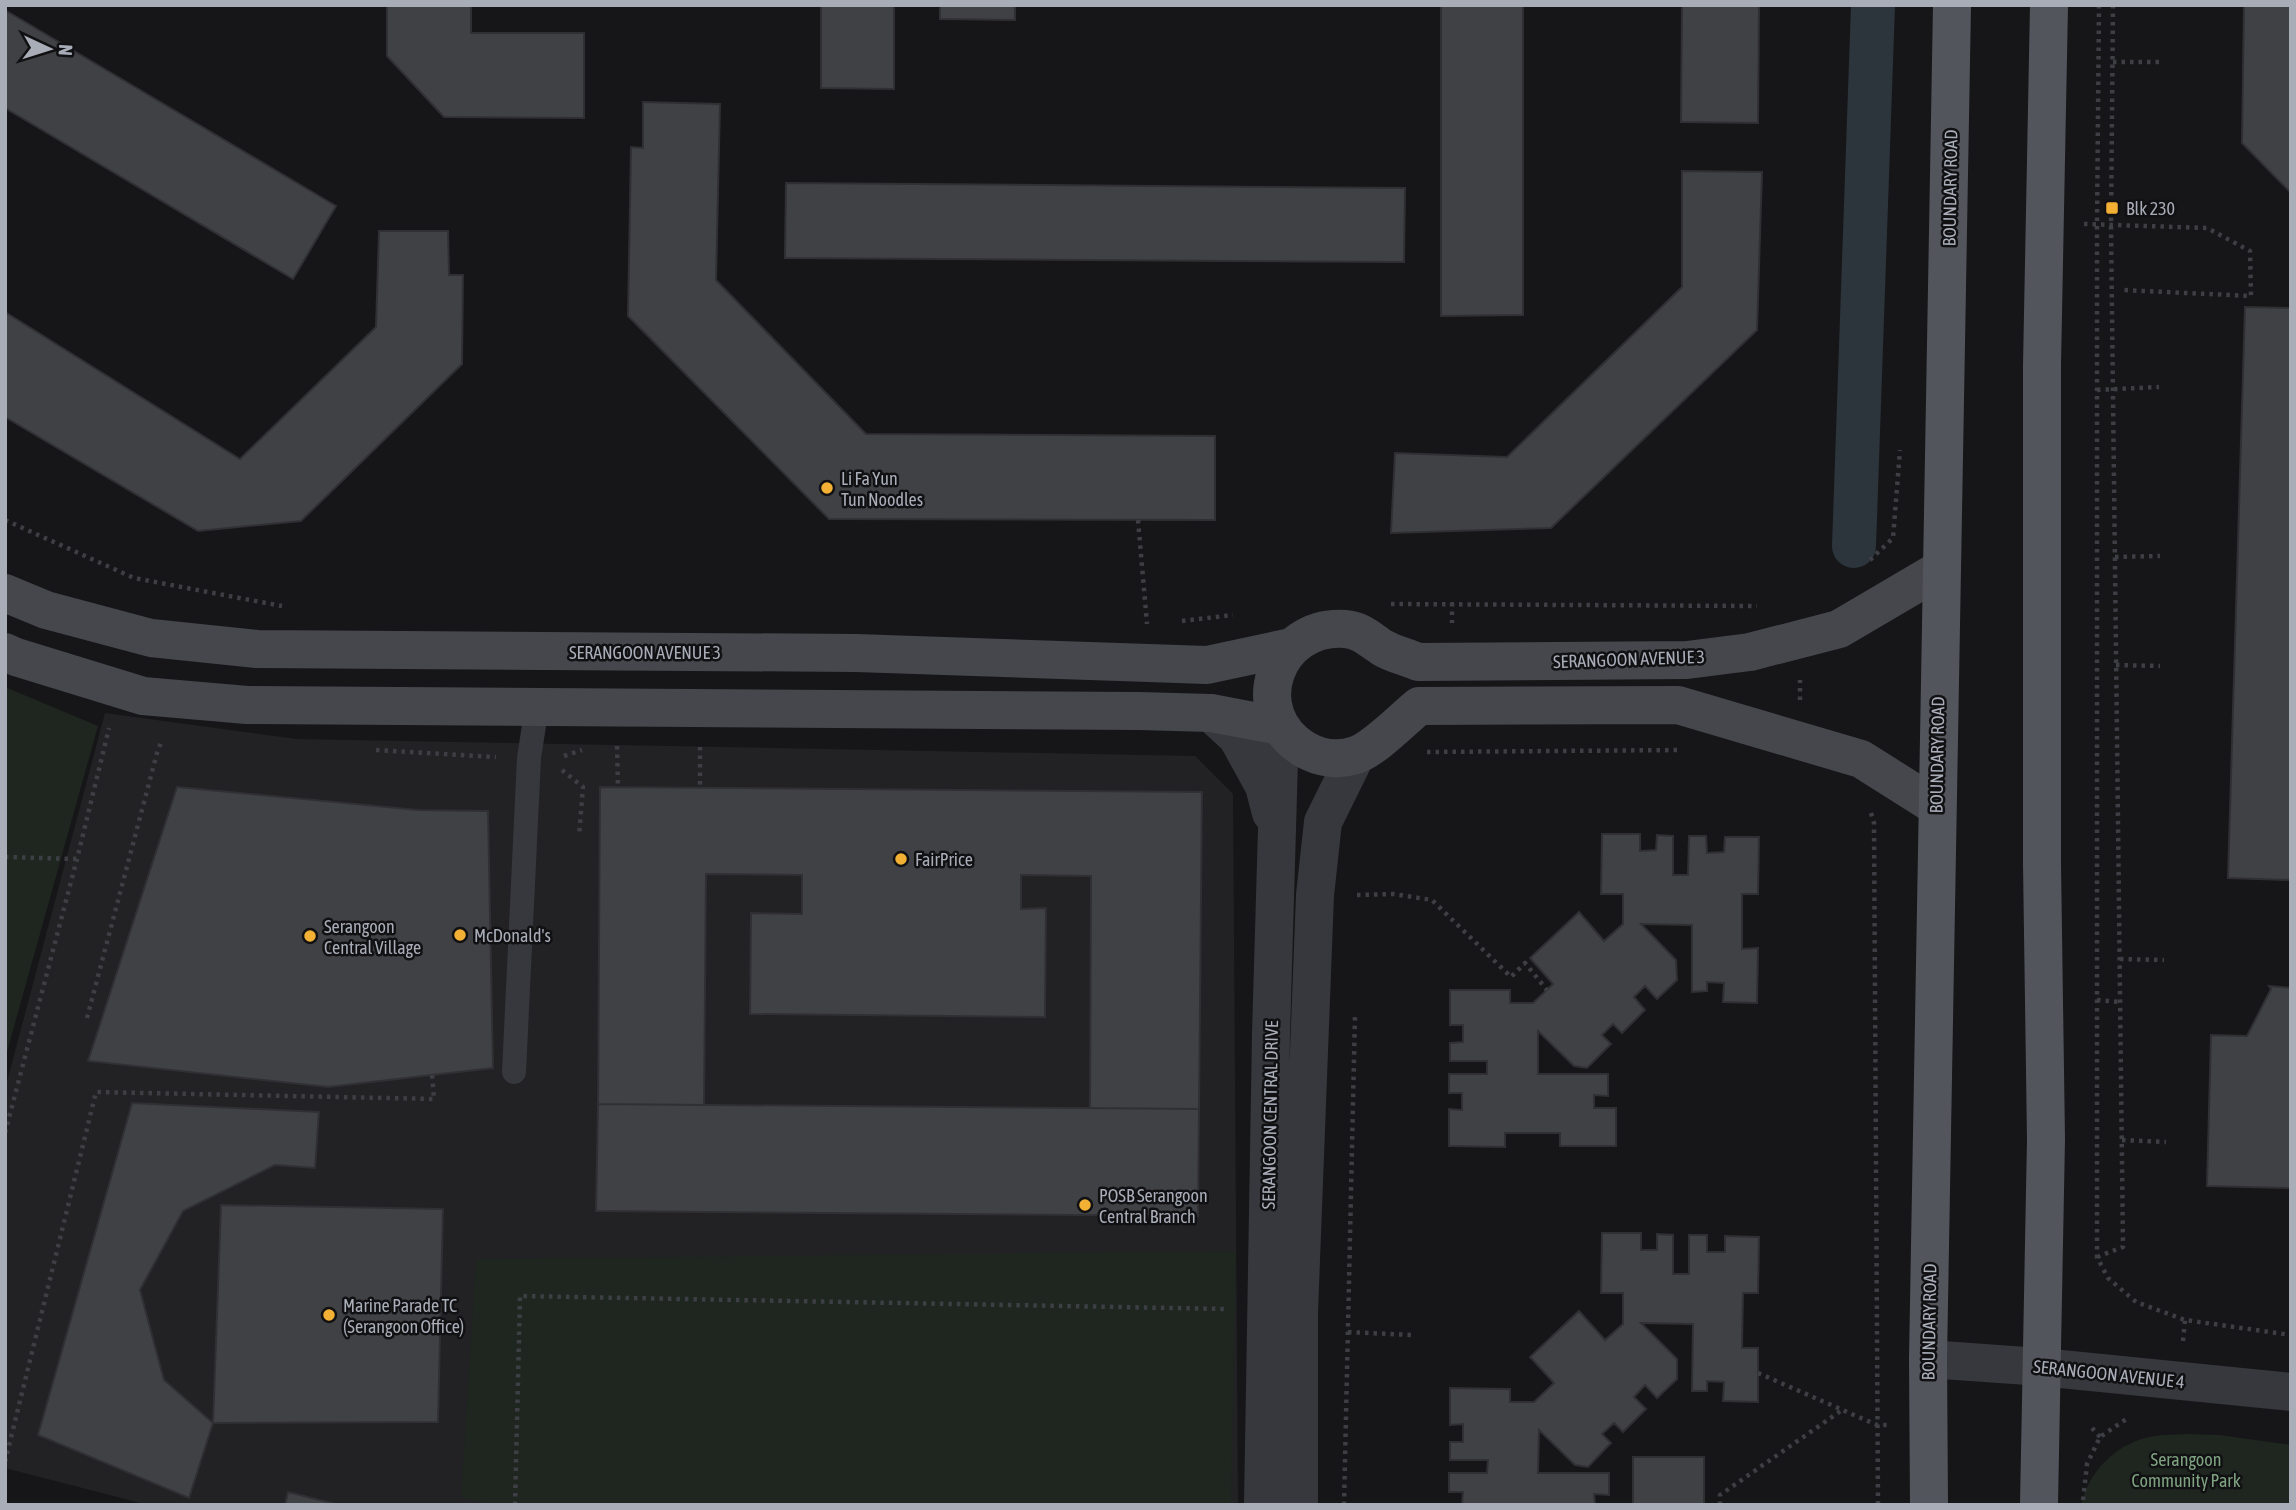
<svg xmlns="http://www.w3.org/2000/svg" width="2296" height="1510" font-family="'Asap Condensed',sans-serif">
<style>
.built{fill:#222225}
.green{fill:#1e261f}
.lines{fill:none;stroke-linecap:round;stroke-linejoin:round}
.canal{stroke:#2c353c;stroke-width:44}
.building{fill:#404145;stroke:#303034;stroke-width:2}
.path{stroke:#3d3f44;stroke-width:4.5;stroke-dasharray:3.5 5;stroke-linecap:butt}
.lane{stroke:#37383d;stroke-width:24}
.street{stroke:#37383d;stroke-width:38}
.secondary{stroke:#45474d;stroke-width:38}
.primary{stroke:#53555c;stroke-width:38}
.poi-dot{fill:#f2b134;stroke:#111113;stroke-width:2.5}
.labels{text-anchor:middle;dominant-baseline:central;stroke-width:5;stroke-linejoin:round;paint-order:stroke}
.street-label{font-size:18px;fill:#a8adb8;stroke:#111113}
.poi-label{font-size:18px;fill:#a8adb8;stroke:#111113;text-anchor:start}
.park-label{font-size:18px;fill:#7fa381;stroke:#111113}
</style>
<rect width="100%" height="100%" fill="#161618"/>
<!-- built -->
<path class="built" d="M105,713L297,739L1195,756L1233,794L1238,1505H148L5,1468V1089Z"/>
<!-- green -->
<path class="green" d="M5,687L98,726L5,1059Z
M1236,1251L1231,1505H492L461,1497L476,1259Z
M2188,1434L2219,1435L2291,1445V1505H2081C2089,1470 2118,1442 2154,1436C2165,1434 2177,1435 2188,1434Z"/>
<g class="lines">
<!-- canal -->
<path class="canal" d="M1854,546L1873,5"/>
</g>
<!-- building -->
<path class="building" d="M387,5H471V33H584V118L444,117L387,56Z
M821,5H894V89L821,88Z
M940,5H1015V20L940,19Z
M1441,5H1523V315L1441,316Z
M1682,5H1759L1758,123L1681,122Z
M2244,5H2291V193L2242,143Z
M5,10L336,206L293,279L5,108Z
M643,102L720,104L716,280L866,434L1215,436V520L829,519L628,316L631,147L643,148Z
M1682,171L1762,172L1757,330L1551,528L1391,533L1395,453L1507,457L1682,287Z
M786,183L1405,188L1404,262L785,258Z
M379,231H448L449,275H463L462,364L301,521L198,531L5,417V312L240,459L376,327Z
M2245,307L2291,308V880L2228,878Z
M177,787L418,810L488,811L493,1068L328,1087L88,1061Z
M600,787L1202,792L1199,1109L1090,1108L1091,876L1021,875V909L1046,908L1045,1017L750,1014L751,913L802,914V875L706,874L704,1105L598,1104Z
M1602,834H1640V851L1656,850L1657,835L1673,836V875H1688L1689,836H1706L1707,853L1724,852L1725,837H1759L1758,894H1742V949L1758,948L1757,1003L1723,1002L1724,983L1707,982V991L1692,992V925L1641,924L1676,960L1677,980L1657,999L1645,986L1634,997L1645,1010L1622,1033L1613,1024L1602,1035L1611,1044L1587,1068L1574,1066L1538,1031V1074H1608V1096L1594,1095V1108H1616V1146H1560V1133H1505V1147L1449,1146V1109L1462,1110V1093H1449V1074H1487V1061H1450V1043L1463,1042V1025H1450V990H1510V1003H1533L1553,984L1530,958L1579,912L1604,941L1623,924V894H1601Z
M2269,986L2291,988V1188L2207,1186L2211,1035L2247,1036L2271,989Z
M132,1103L319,1112L315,1168L275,1165L183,1211L140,1290L164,1380L213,1423L189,1498L38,1435Z
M598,1104L1199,1109L1198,1216L596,1211Z
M221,1205L443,1209L438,1422L213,1423Z
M1602,1233H1641V1250H1657V1234L1673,1235V1274H1689V1235H1707V1252H1725V1236L1759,1237L1758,1293H1743L1742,1348H1758V1402L1723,1401L1724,1382L1707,1381V1391H1692L1693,1324L1641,1323L1677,1359V1379L1657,1398L1645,1385L1634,1397L1646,1409L1623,1432L1614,1423L1602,1434L1611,1443L1588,1467L1575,1465L1539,1430L1538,1473H1609V1495L1594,1494L1595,1505H1462L1463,1492H1449V1473H1487L1488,1460H1450V1442H1463V1424L1450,1425V1388L1510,1389V1402H1534L1554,1383L1530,1357L1579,1311L1605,1340L1623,1324V1293H1601Z
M1633,1457H1704V1505H1633Z
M288,1492L339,1505H285Z"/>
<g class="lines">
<!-- path -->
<path class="path" d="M2099,5L2097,224V1257L2108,1278L2136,1302L2185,1320L2291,1335
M2113,62H2164
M2084,224L2207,228L2250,251L2251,296L2122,290
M2097,390L2159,387
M5,520L134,578L282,606
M1138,520L1147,624
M2115,557L2160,556
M1870,560L1893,538L1900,450
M1452,603V623
M1391,604L1757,606
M1182,621L1233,615
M2116,665L2160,666
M1800,700V680
M617,746L618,787
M700,747V788
M376,750L496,757
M1427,752L1681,750
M564,756L582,750
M562,770L583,787L579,836
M1871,813L1874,823L1878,1505
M5,857L78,859
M1357,895L1393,894L1432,900L1511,977L1525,963L1547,990
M2120,959L2164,960
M2097,1000L2120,1002
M87,1018L157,753L162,740
M5,1133L78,855L109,728
M2122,1140L2166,1142
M2097,1257L2123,1247L2111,226L2113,5
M1348,1332L1411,1335
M2183,1341L2185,1320
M1758,1373L1877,1425H1888
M2092,1428L2100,1437
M5,1462L96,1092L434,1099L432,1074
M2083,1500L2087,1464L2100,1437L2128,1418
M515,1505L520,1296L1227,1309
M1344,1505L1355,1014
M1720,1505V1495L1842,1410"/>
<!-- lane -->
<path class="lane" d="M514,1072L529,758L537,706"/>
<!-- street -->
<path class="street" d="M1211,713L1237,737L1264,786L1271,813
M1928,1359L2041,1367L2291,1392
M1263,1505L1271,1034L1280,726
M1299,1505V1312L1315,895L1323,822L1356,755"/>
<!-- secondary -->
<path class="secondary" d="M5,593L46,610L151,638L257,649L856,653L1207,665L1291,647
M5,652L16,657L143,696L247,705L1139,711L1211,713L1280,726
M1937,807L1861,759L1678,705L1419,706C1402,720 1374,749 1356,755C1338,761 1319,758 1304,749C1244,712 1275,624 1345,629C1361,630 1370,640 1383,648C1393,654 1407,657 1418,662L1687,660L1750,652L1839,629L1941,569"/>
<!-- primary -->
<path class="primary" d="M1929,1505L1928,1359L1952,5
M2039,1505L2046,1139L2042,864V365L2049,5"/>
</g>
<!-- markers -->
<g class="poi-dot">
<rect x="2105" y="201" width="14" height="14" rx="3.5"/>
<circle cx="827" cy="488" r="7"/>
<circle cx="901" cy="859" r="7"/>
<circle cx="460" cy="935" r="7"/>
<circle cx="310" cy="936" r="7"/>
<circle cx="1085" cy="1205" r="7"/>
<circle cx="329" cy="1315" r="7"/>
</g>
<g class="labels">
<!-- street labels -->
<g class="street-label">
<text transform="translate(1950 188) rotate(-89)">BOUNDARY ROAD</text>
<text x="645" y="652">SERANGOON AVENUE 3</text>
<text transform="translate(1629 659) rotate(-2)">SERANGOON AVENUE 3</text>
<text transform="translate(1937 755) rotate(-89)">BOUNDARY ROAD</text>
<text transform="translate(1270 1115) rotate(-89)">SERANGOON CENTRAL DRIVE</text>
<text transform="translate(1929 1322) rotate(-89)">BOUNDARY ROAD</text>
<text transform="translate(2109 1374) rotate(6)">SERANGOON AVENUE 4</text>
</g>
<!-- poi labels -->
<g class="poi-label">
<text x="2126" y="208">Blk 230</text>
<text x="841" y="478">Li Fa Yun<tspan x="841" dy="21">Tun Noodles</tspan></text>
<text x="915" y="859">FairPrice</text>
<text x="324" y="926">Serangoon<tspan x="324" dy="21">Central Village</tspan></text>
<text x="474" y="935">McDonald's</text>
<text x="1099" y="1195">POSB Serangoon<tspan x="1099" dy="21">Central Branch</tspan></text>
<text x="343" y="1305">Marine Parade TC<tspan x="343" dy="21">(Serangoon Office)</tspan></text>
</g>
<!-- park labels -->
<g class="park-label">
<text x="2186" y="1459">Serangoon<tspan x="2186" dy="21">Community Park</tspan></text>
</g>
</g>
<!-- border -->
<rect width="2296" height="1510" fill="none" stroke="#a8adb8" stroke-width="14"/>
<!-- north arrow -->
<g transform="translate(49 49) rotate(94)" stroke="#111113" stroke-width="5" paint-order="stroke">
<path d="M0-5L12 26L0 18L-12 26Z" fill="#a8adb8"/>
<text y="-10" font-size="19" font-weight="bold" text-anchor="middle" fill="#a8adb8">N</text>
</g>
</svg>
